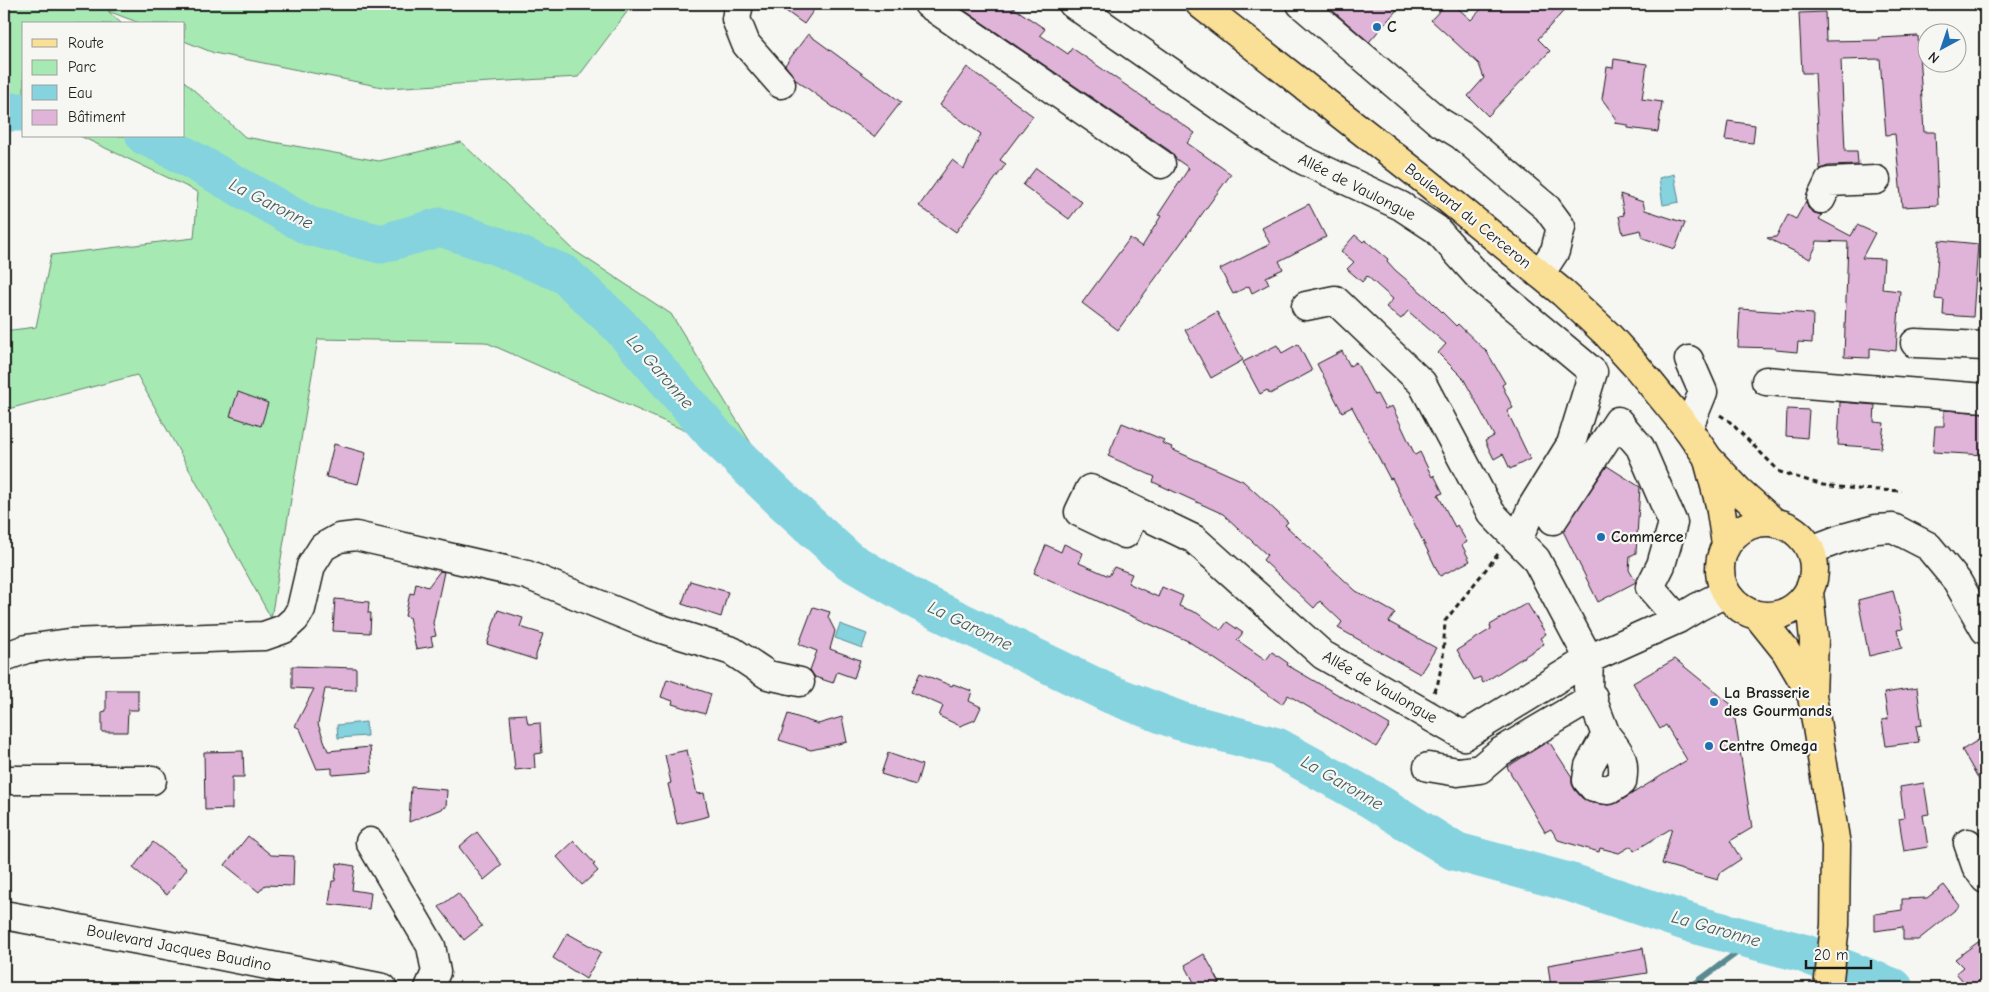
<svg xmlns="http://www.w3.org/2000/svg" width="1989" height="992" font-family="'Comic Neue',sans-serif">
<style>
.green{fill:#a6e9b3;stroke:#618268}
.water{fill:#84d3df;stroke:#5a8a91}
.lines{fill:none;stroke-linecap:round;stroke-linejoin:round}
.stream{stroke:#5a8a91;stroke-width:6}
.river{stroke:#84d3df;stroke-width:39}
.building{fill:#e0b4d9;stroke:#1c1c1c}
.minor-casing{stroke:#1c1c1c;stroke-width:31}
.major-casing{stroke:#1c1c1c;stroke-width:31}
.path{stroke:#1c1c1c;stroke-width:3;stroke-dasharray:5 4;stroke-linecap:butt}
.minor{stroke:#f6f6f2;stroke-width:28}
.major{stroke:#fadf96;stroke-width:28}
.poi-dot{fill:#1f6fb2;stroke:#f6f6f2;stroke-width:2}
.labels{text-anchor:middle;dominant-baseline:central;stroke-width:4.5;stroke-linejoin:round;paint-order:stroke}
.poi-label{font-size:16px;font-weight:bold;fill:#1c1c1c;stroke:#f6f6f2;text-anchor:start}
.street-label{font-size:16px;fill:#1c1c1c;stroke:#f6f6f2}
.water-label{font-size:18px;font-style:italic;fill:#405c60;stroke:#f6f6f2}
</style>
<rect width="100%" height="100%" fill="#f6f6f2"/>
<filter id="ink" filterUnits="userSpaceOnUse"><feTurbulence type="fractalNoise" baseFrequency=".02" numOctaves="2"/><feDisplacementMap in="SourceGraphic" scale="10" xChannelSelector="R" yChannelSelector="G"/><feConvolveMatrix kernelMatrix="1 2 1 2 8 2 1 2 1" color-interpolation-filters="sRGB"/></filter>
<g filter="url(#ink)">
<!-- green -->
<path class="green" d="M4,4H633L578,77L387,88L214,53L184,41V24H142L108,11L122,24H24V109L4,100Z
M184,81L245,137L379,161L461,142L575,251L671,314L765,466L485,342L318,339L271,618L137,375L4,410V331L36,327L51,255L194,238L198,192L80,136H184Z"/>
<!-- water -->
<path class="water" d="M1674,174L1679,202L1663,205L1659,178Z
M840,624L867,634L862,648L835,638Z
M366,722L367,736L338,738L337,725Z
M1775,939C1823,951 1869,968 1914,988H1864L1814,971L1784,958L1754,940Z"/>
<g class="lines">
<!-- stream -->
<path class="stream" d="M833,988H844
M1689,988L1754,940"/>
<!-- river -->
<path class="river" d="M4,112H24
M145,136L167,146L309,226L381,244L440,227L497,246L564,274L618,324L714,434L781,499L848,560L920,602L1110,694L1180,721L1277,747L1371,799L1454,851L1572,883L1700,926L1803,953L1894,988"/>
</g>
<!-- building -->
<path class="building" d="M776,4H818L804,24Z
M955,4H1008L1045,29L1040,35L1068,54L1072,48L1195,133L1187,143L1231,174L1118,330L1082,303L1130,238L1142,247L1161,216L1158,215L1189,168L1176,159L1170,151Z
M1325,4H1402L1369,42Z
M1446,4H1453L1471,20L1486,4H1570L1538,39L1550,51L1488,116L1468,96L1484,78L1479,64L1431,20Z
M1825,12L1826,41L1880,40L1879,38L1918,36L1924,132H1935L1938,205L1902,207L1895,134L1886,135L1880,59L1841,60L1845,151H1857L1858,165L1828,166L1820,169L1815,73H1802L1799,13Z
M808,34L901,102L874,137L796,80L785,65Z
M1614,59L1647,64L1642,99L1662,102L1658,132L1628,128V125L1615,123L1616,118L1602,99L1607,67L1613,68Z
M967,67L1033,116L1000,160L1006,164L956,232L919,206L952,160L964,169L981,134L940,105Z
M1728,121L1755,125L1753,143L1725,140Z
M1036,168L1082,202L1069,219L1023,185Z
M1620,194L1643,202L1645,210L1685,223L1675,249L1643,238L1641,230L1623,234L1619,216L1624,215Z
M1806,201L1808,208L1814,213L1822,215L1819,219L1851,236L1857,225L1875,233L1862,258L1884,259L1882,289L1900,291L1896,351L1870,348V358L1844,357L1848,242L1817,241L1816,246L1810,259L1767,238L1776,237L1788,215L1796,219Z
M1309,204L1326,237L1279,261L1283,269L1266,277L1269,284L1252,293L1249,286L1233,294L1220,269L1270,244L1262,228Z
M1355,235L1363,242L1365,240L1388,259L1387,261L1395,270L1428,298L1456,326L1458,324L1487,352L1505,383L1502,385L1513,408L1507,411L1530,459L1510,469L1503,454L1494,459L1485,441L1494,436L1474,398L1463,378L1438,353L1446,344L1408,311L1401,319L1386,307L1393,299L1367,276L1362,282L1347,269L1354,262L1341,251Z
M1939,240L1978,244L1973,317L1943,315L1944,300L1935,299Z
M1740,309L1813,314L1812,343L1798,342L1797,352L1776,350V348L1738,347Z
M1217,312L1243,360L1211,378L1185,330Z
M1298,344L1312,371L1270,394L1267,390L1260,394L1243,362L1277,345L1282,353Z
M1342,351L1350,366L1356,362L1374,395L1377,394L1385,409L1392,406L1415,455L1420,452L1432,477L1434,475L1443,493L1438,495L1455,527L1457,525L1467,542L1462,545L1470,561L1440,576L1392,478L1390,479L1352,407L1342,412L1317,364Z
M238,392L268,403L261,426L230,416Z
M1840,402L1875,405L1874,422L1884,423L1881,448L1838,445Z
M1787,409L1809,410L1807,438L1786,436Z
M1944,410L1985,413V455L1933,452L1935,426H1944Z
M1122,423L1164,440L1162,443L1172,447L1171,449L1243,481L1288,522L1285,525L1356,591L1395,613L1389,622L1436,648L1420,674L1338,628L1342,622L1320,601L1314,608L1263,560L1267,555L1223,514L1153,482L1155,477L1108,456Z
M334,444L366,453L358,484L326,477Z
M1607,466L1640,487L1636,553L1630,556L1629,570L1636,582L1598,602L1563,531Z
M1064,544L1083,553L1079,563L1109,576L1114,567L1132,574L1128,583L1158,597L1162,587L1183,596L1179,606L1197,613L1221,630L1227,622L1243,633L1237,640L1266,660L1272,652L1288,663L1287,665L1390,725L1376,747L1288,695L1282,704L1188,641L1034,573L1046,545L1061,552Z
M440,571L444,572L433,623L436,636L431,637L433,646L416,649L409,617L405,616L410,593L414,594L416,583L428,587Z
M690,581L728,592L721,617L682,604Z
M1893,591L1903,629L1897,630L1902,648L1869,656L1858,600Z
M335,599L369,602L368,613H371L370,633L333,631Z
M1527,603L1546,634L1540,638L1544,644L1483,683L1480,677L1474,680L1457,650L1491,629L1490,625Z
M813,607L830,612L828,617L835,631L830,649L860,660L854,678L837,672L833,683L815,677L810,670L817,651L799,644Z
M498,610L523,618L520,627L543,634L536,655V660L487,644Z
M1675,659L1733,706L1752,828L1730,841L1741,859L1720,873L1718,880L1662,864L1672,828L1634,851L1631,846L1619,853L1600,848L1599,852L1558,840L1551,829L1545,832L1507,767L1547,742L1548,744L1550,743L1572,777V784L1575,790L1582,798L1592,803L1608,805L1617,803L1687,760L1666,725L1660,729L1633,683Z
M292,666L356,668V690L325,689L318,724L328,751L370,747L372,772L332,775V768L317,769L300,729L295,726L314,689L292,688Z
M920,673L952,686L953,684L972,691L969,701L981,707L975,720L960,726L939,716L943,706L911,692Z
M667,679L711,694L705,714L672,704L673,701L661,697Z
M1917,688L1922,725L1916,726L1919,742L1886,746L1882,720L1888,719L1884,693Z
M106,690H138V710H128L127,732H102V712L106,711Z
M526,714L528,724L540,723L542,753L534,754L535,768L515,770L510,715Z
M788,714L818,724L842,717L847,742L811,750L779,740Z
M1985,736V790L1962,750Z
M687,750L697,794L704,793L709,816L677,824L668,784L671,783L665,755Z
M243,751L244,777H232V809L205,810L204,752Z
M888,753L922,765L916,785L881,774Z
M1924,783L1929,814L1923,815L1928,847L1904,851L1899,819L1904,818L1900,787Z
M411,787L447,790L446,807L409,822Z
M477,832L502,865L484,880L459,847Z
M248,836L271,855L294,856L293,886L265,885L259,892L225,865Z
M574,841L595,864L593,865L598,871L582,885L557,857Z
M153,842L187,869L167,895L133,868Z
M337,863L355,866L352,890L371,893L369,909L329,904L332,881H335Z
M1944,885L1960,906L1918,940H1903V927L1875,931V914L1902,910V899L1927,898Z
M458,893L482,926L464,940L439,907Z
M567,933L601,952L586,979L553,958Z
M1985,937V988H1969L1956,973L1963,967L1955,959Z
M1643,948L1647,973L1551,988L1548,965Z
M1204,954L1220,983L1209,988H1197L1185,965Z"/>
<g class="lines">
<!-- minor casing -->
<g class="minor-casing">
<path id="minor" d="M739,4L736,19L746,44L781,84
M928,4L1161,164
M1073,4L1264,137L1303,160L1401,206L1436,229L1479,277L1593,372L1571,444L1532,507L1518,540
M1301,4L1438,121L1461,135L1547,208L1561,227L1555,251L1540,274
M1821,199L1829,182L1876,180
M1306,306L1335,300L1422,383L1491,513L1536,559L1589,659L1588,688L1606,735L1589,766L1587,780L1594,788L1609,790L1622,782C1626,759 1620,752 1606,735
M1915,343L1985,346
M1766,381L1985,398
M1688,429L1703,392L1689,360
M1135,511L1125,534L1079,512L1090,489L1194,539L1323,655L1464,736L1589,659L1678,619L1698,607L1726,593
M1553,520L1618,421L1640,447L1673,523L1661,565L1650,587L1678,619
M1811,550L1840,539L1876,529L1893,528L1928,546L1957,581L1985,630
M4,657L26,649L69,643L264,636L284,629L295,619L301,609L311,566L323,547L339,538L356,536L527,575L652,626L732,651L768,675L800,682
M1428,767L1458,772L1480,769L1500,752L1593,697
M4,780H152
M370,842L431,946L436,972L429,988
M1968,843L1976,866L1985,879
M4,915L171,946L383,988"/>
</g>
<!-- major casing -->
<g class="major-casing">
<path id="major" d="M1200,4L1427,182L1563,293L1607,334L1638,368L1688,429L1708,458L1739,491L1775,523
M1708,460L1720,505L1726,544
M1720 569a47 47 0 1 1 94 0a47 47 0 1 1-94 0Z
M1809,592L1814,640L1812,696L1836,845L1835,925L1828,988
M1757,615L1785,650L1812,696"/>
</g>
<!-- path -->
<path class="path" d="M1720,415L1729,421L1780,472L1823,485L1857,489L1902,491
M1434,692L1437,687L1443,658L1445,621L1498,554"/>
<!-- minor -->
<use href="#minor" class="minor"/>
<!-- major -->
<use href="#major" class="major"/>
</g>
</g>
<!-- markers -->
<g class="poi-dot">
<circle cx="1377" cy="27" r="5"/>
<circle cx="1601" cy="537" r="5"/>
<circle cx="1714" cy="702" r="5"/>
<circle cx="1709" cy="746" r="5"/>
</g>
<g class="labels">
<!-- poi labels -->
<g class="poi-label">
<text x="1387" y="27">C</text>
<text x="1611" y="537">Commerce</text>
<text x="1724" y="693">La Brasserie<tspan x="1724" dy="18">des Gourmands</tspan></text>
<text x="1719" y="746">Centre Omega</text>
</g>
<!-- street labels -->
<g class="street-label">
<text transform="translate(1357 187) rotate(27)">Allée de Vaulongue</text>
<text transform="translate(1468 216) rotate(39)">Boulevard du Cerceron</text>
<text transform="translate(1380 687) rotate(30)">Allée de Vaulongue</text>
<text transform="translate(179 948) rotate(11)">Boulevard Jacques Baudino</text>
</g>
<!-- water labels -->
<g class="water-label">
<text transform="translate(271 204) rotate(27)">La Garonne</text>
<text transform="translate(660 372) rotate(49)">La Garonne</text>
<text transform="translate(970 626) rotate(26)">La Garonne</text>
<text transform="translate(1342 783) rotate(30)">La Garonne</text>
<text transform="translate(1716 929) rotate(16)">La Garonne</text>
</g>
</g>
<!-- margin -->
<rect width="1989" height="992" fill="none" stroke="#f6f6f2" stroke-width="20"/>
<rect x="10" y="10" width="1969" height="972" fill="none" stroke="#1c1c1c" stroke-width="2" filter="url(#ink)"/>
<!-- legend -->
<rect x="22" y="22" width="162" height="115" fill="#f6f6f2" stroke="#9f9f9c"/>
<rect x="32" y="39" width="25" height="8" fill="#fadf96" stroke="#9f9f9c"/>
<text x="68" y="48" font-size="15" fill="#1c1c1c">Route</text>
<rect x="32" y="60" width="25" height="15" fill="#a6e9b3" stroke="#9f9f9c"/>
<text x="68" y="72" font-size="15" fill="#1c1c1c">Parc</text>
<rect x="32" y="85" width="25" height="15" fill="#84d3df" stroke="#9f9f9c"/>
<text x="68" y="98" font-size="15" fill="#1c1c1c">Eau</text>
<rect x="32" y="110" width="25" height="15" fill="#e0b4d9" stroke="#9f9f9c"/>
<text x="68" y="122" font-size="15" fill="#1c1c1c">Bâtiment</text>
<!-- north arrow -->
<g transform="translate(1942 48) rotate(220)"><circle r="24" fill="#f6f6f2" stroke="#9f9f9c"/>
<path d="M0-4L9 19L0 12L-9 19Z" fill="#1f6fb2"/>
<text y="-8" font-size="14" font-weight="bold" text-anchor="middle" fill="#1c1c1c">N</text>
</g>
<!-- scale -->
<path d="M1806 960v8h65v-8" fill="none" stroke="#1c1c1c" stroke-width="2.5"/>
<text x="1814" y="960" font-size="15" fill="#1c1c1c" stroke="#f6f6f2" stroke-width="4" paint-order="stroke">20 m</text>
</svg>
